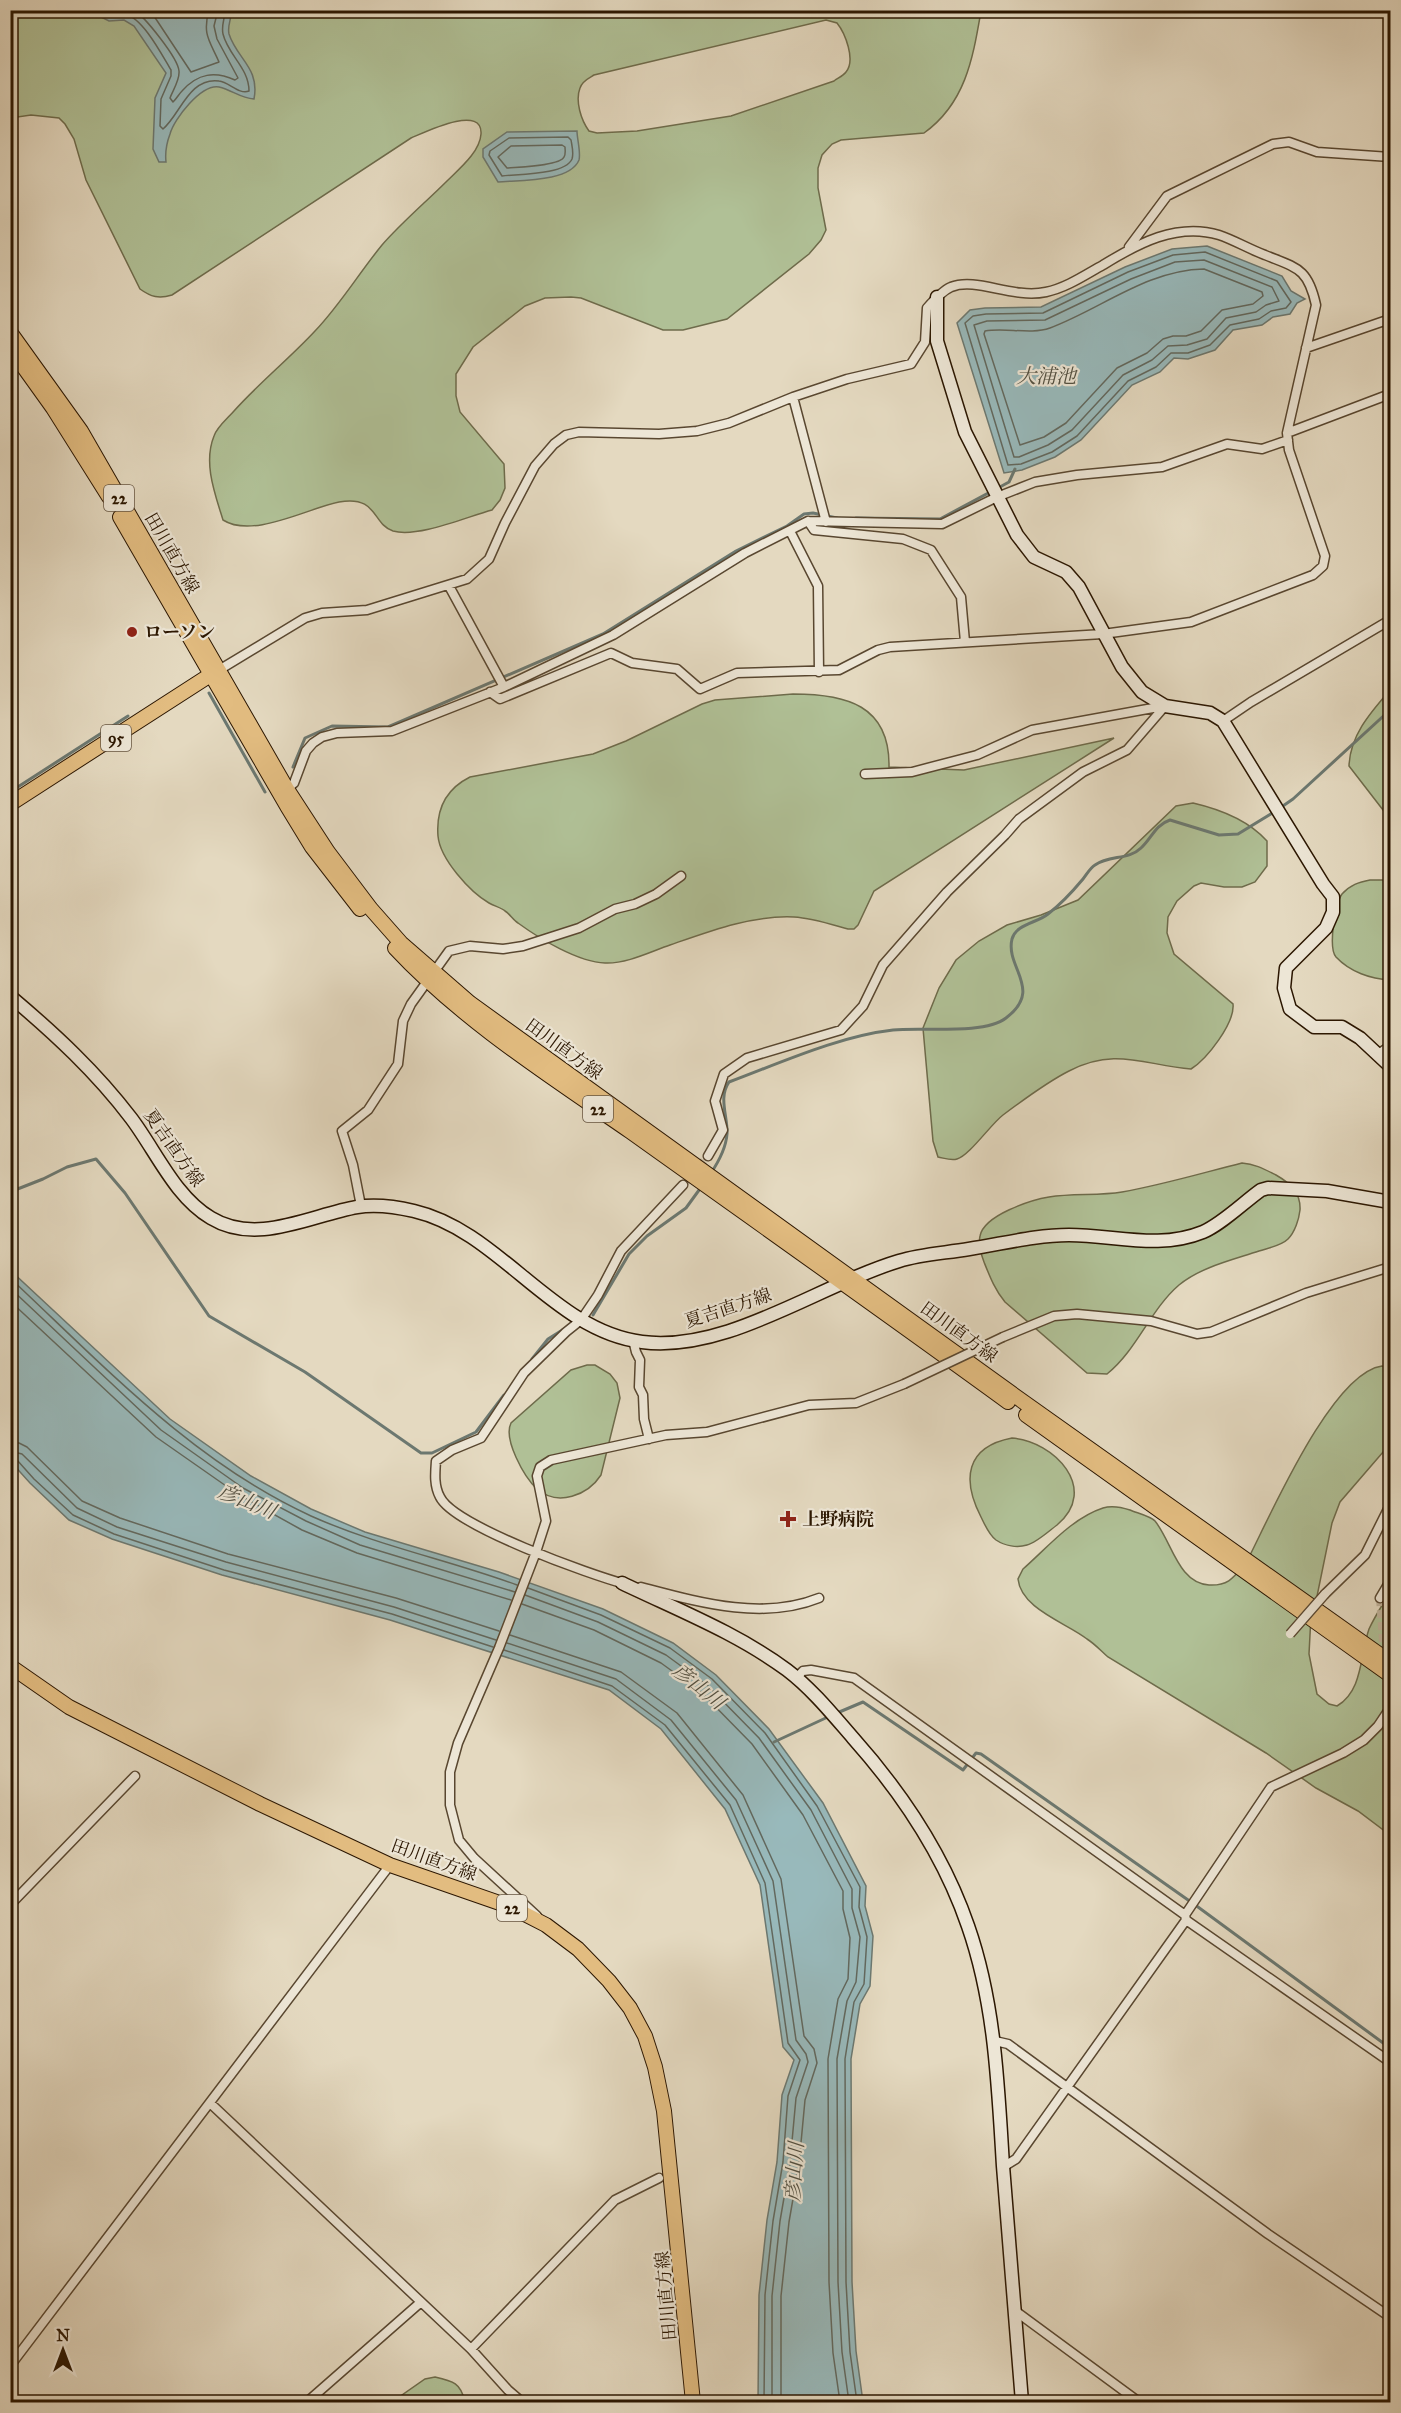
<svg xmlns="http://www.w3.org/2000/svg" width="1401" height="2413" font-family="'IM FELL Great Primer','Noto Serif JP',serif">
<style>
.green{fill:#b0c096;stroke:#6e6b4b;stroke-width:1.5;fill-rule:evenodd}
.water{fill:#98b9bb;stroke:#6c7870;stroke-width:1.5}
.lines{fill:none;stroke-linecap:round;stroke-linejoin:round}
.shore{stroke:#62685e;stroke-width:1.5}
.stream{stroke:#6c7870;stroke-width:3}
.street-tunnel{stroke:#bfb29a;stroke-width:8;stroke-dasharray:8 4;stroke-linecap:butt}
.street-casing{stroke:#594730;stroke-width:11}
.secondary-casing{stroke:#2b1600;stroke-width:15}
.primary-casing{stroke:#2b1600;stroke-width:16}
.street{stroke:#ede6d6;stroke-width:8}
.secondary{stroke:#ede6d6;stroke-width:12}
.primary{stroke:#e2bc80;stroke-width:14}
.street-bridge-casing{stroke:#594730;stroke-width:11;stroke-linecap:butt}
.street-bridge{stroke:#ede6d6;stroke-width:8}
.poi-dot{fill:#8f2418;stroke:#ede6d6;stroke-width:2}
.labels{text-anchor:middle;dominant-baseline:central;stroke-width:4.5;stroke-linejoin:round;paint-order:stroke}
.shield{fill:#ede6d6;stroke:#655440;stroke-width:1.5}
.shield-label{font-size:16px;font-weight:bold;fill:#2b1600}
.street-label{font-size:18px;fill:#2b1600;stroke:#ede6d6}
.poi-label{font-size:18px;font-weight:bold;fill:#2b1600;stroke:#ede6d6;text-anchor:start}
.water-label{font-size:20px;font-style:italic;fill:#514f41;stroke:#ede6d6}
</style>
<rect width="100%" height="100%" fill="#e4d9c0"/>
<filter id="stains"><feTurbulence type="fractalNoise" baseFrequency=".00333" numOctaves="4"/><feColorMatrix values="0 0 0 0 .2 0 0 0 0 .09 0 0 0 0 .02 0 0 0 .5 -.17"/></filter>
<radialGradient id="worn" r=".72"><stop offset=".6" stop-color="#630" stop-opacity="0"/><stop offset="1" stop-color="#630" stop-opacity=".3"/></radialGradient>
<!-- green -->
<path class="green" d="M11,11H981C973,57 966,103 924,133L841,140L832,144L822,155L818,168V188L826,230L821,240L809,254L727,319L683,330H663L581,298L571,297L545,298L525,306L473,347L456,374V396L460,412L504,464L505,488L500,500L492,510C466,517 418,538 393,531C372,524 378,495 339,502C308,508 253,539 223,520C215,494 203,463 214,436C217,427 227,419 234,411C259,383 289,359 315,331C340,305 359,273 382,245C402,222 426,202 447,181C459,169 480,152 481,134C483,103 423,133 411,138L172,295C159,299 151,297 140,289L86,180L74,139L65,124L59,118L31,115L11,118ZM826,20L837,23C845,33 856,60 846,72C843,76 838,78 834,81L731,116L637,131L597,133L589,131C581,120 575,101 580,88C582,81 589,78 594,75Z
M1390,690V819L1349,766C1350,735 1371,712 1390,690Z
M793,694C846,694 890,705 889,767L964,770L1114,738L874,891L858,925L854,929H848C830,924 812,918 794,917C752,915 710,931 670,945C650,952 626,964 605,963C578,962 540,939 518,923C513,920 510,914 505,911C502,908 494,906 489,903C470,892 440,859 438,836C436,810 446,789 470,777L593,754L626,741L702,704L715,700Z
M1193,803C1219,809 1249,821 1267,841V866L1255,882L1242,887H1224L1201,883L1194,886L1177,901L1168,917L1167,933L1174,954L1233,1004C1235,1023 1207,1059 1191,1069C1144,1065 1115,1047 1069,1071C1047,1082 1023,1100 1003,1115C991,1124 969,1156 957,1159C951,1161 944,1158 938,1157L933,1141L923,1028L939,988L956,960L979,941L1007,925L1041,915L1078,900L1176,806Z
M1370,880H1390V980C1371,979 1350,972 1336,957C1328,948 1335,904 1342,894C1350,885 1359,882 1370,880Z
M1242,1163C1255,1164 1264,1169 1276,1175C1290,1183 1301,1193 1300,1210C1299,1219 1295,1232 1288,1239C1281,1246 1268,1248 1259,1251C1232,1260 1201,1267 1179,1285C1150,1310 1137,1350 1107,1374L1087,1373L1005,1302C995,1290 990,1277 984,1262C981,1254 978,1245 980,1236C984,1215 1031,1200 1049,1197C1073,1193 1098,1196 1122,1192C1162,1185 1202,1173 1242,1163Z
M587,1365H595L610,1374L617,1383L620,1398L601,1475C588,1495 558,1507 537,1489C524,1477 503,1439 511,1423L571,1370Z
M1382,1366L1390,1369V1444L1340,1502L1332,1523L1315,1606L1311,1616L1309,1654L1317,1694L1329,1704L1337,1706C1363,1691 1360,1655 1369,1629C1375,1616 1383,1604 1390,1592V1835L1358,1811L1316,1788L1266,1753L1108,1657C1101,1651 1095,1644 1087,1639C1067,1623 1021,1609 1018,1579L1023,1569C1047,1548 1072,1518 1103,1508C1112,1505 1121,1507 1130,1510C1137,1513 1150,1516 1155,1521C1172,1542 1178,1583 1209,1585C1229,1586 1234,1577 1246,1563C1269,1519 1331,1373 1382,1366Z
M1012,1438C1054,1441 1100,1489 1057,1525C1049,1531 1036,1543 1027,1545C1017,1548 1005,1546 996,1540C989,1535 985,1525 981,1517C962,1480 965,1447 1012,1438Z
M435,2377C453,2381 461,2383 465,2402H392L425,2379Z"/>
<!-- water -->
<path class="water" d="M89,11H231C232,19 227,25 229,34C237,59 260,68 254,99C240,98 232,90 219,87C201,84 174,119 170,134C167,142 165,153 166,162H159L153,149L155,98L166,73L134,26L124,20L109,21Z
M577,131C577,139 581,152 579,160C570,182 520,180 498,182L483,157V149L507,132Z
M1207,246L1282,276L1291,291L1305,299L1297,303L1290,314L1273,317L1262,325L1233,330L1215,350L1188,359L1174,358L1160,372L1132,385L1081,440L1055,457L1022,470L1004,473L957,323L970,310L985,308L1041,307L1125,267L1172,249Z
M10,1270L170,1419L251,1476L311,1509L365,1532L499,1572L603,1609L673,1643L716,1675L769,1729L823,1803L866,1886L865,1906L873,1936L870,1986L860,2004L851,2059L852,2282L856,2351L863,2402H758L759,2295L767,2220L777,2162L782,2095L794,2060L783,2047L760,1885L725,1809L661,1729L609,1690L390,1620L222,1575L112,1539L69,1520L30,1483L11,1462Z"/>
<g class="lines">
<!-- shore -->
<path class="shore" d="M102,10C112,16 115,12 125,14C143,18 162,55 171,70V76L161,99L160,126L163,129C180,115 189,77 219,81C229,82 239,95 249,91C249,68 228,55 223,34C221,25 225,19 225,10
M134,10C145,17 178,58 179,71C180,80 173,90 170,98L173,102C177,98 179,94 182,91C198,73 215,71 235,80L238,78L217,39L214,26L218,10
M150,10L191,72L219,62C210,41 202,35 209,10
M568,137L571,140C572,146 574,153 572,159C565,175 518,174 502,176L489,155L490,151L509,138Z
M562,145L565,147C565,150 566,154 564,157C560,166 517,167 507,168L498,157L511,146Z
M1205,252L1277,281L1291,302L1286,308L1271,311L1259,319L1230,325L1210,345L1188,353H1171L1156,367L1128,381L1077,436L1052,452L1021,464L1008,465L965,323L973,316L986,314L1043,313L1128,272L1173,255Z
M1204,260L1272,287L1279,301L1266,305L1256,312L1226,318L1207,339L1187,345L1168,346L1152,360L1123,375L1072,430L1048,445L1019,457H1014L974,325L987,321L1045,320L1131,279L1175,262Z
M1204,269L1262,292L1263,296L1253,304L1222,310L1201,331L1186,336H1173L1163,339L1147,353L1117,368L1066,423L1044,437L1020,445L984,334L985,331C1005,327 1030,335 1050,328C1101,309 1147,270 1204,269Z
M10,1278C103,1365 193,1462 311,1516C378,1546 449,1560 517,1585
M10,1288L161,1430L243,1488L306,1521L360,1545L515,1592
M10,1301L156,1437L239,1495L302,1530L357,1553L511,1600
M10,1442L19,1443L27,1447L82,1501L120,1518L228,1554L396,1598L499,1631
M10,1451L22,1454L77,1508L117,1527L226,1562L394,1607L496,1640
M10,1458L17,1460L34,1479L73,1515L114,1534L224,1570L392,1614L493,1647
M528,1588L601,1615L670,1648L712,1679L765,1733L817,1806L860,1887L859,1907L867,1937L864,1984L854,2002L845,2059L846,2282L850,2352L857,2402
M525,1595L598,1622L666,1655L707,1685L759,1738L811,1810L852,1889V1908L860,1937L856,1982L847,2001L837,2059L838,2282L842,2352L849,2402
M522,1604L594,1630L661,1663L701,1692L752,1744L803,1815L843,1891V1909L850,1938L848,1979L838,1999L828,2059L829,2282L833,2353L840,2402
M510,1635L621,1672L677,1713L743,1795L781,1879L804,2036L814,2049L817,2063L805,2100L799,2164L789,2222L781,2296V2402
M507,1643L616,1679L671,1720L736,1800L773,1881L796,2040L806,2054L808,2062L796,2098L790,2163L780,2221L772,2296V2402
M504,1650L612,1686L665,1725L730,1805L765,1883L788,2043L800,2060L788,2096L783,2162L773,2221L765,2295L764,2402"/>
<!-- stream -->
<path class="stream" d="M998,488L1009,482L1015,469
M856,518L940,519L992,491
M209,693L265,792
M293,767L305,738L332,726L388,727L603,634L736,551L787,526L804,514L813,513L837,518
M10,792L128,716
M1280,808L1293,799L1390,710
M711,1173C719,1161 726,1148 727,1134C728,1117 718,1097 729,1082C780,1063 839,1036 893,1030C922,1027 984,1035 1006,1018C1044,989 1005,968 1012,939C1016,924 1037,923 1048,914C1061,904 1073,891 1083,879C1087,874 1090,868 1095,865C1109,855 1129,860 1141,848C1152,838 1155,825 1170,820L1219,835L1238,834L1274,812
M10,1192L43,1179L67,1167L96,1159L125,1193L209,1316L305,1372L421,1453H432L476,1432L504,1395
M593,1315L629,1254L647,1236L686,1208L702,1186
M532,1359L548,1339L564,1329
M837,1713L863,1702L963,1770L976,1753L981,1754L1198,1907L1390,2048
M774,1742L830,1716"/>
<!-- street-tunnel -->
<path class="street-tunnel" d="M683,1185L708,1156
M1380,1598L1388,1711"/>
<!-- street casing -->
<g class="street-casing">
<path id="street" d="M1129,247L1167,196L1273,144L1289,142L1317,152L1390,157
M1306,348L1390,319
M793,397L826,522
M1287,433L1390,394
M808,521L814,530L903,539L931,550L961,597L965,642
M790,531L818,586L819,672
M449,586L504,687
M219,670L305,618L322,613L367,610L467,579L489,559L505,523L535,466L554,444L566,435L579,432L659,434L697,431L729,423L793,397L847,379L911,364L925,342L927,308C934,300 942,291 951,287C977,277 1012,299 1046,292C1066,288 1085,275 1103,265C1137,244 1177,222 1219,235C1234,240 1249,249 1265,255C1297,268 1308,268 1316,305L1287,433L1289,450L1325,556L1323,566L1313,575L1191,622L1103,634L890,647L878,650L839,670L737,673L700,689L677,669L632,663L611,653L500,699L490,692
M1223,721L1251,702L1390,620
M865,774L912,772L977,755L1032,730L1164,706
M287,789L294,783L306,751L313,743L322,737L337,733L392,731L504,687L613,635L745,553L808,521L942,524L997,497L1035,482L1077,475L1162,467L1227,444L1262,449L1288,440
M1378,1054L1390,1046
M708,1156L723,1130L715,1101L724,1074L747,1058L841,1030L863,1006L883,965L947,892L1005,835L1019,819L1083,772L1127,750L1165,706
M361,1206L353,1165L342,1131L368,1110L398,1064L403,1021L411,1004L449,951L470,946L503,949L523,946L579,928L615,909L635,904L656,894L681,876
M1003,1337L1054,1316L1077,1314L1151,1321L1197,1334L1211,1332L1306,1293L1390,1267
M633,1340L636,1352L640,1360L639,1387L643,1395L644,1419L649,1439
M625,1584C591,1575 454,1526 440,1497C434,1486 435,1474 436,1461L452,1450L481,1438L524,1373L566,1332L581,1320L598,1295L621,1251L683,1185
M641,1587C698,1602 762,1621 819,1598
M1325,1594L1365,1555L1390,1505
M1380,1598L1390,1581
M796,1678L803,1671L811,1670L854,1678L1185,1915
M10,1905L135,1776
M537,1916L474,1858L459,1840L450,1805V1772L458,1743L499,1648L536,1552L546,1521L537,1476L540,1467L551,1460L666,1435L707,1432L809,1405L856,1403L904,1384
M1186,1920L1390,2062
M995,2041L1008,2044L1268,2234L1390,2317
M210,2103L471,2349L508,2390L522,2402
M1003,2167L1016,2159L1186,1920L1185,1915L1271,1787L1343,1753L1364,1740L1378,1726L1388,1711
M1014,2310L1139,2402
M471,2349L615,2200L659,2178
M10,2366L390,1865
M307,2402L421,2302"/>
</g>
<!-- secondary casing -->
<g class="secondary-casing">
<path id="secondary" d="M937,297V341L965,432L1017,535L1034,557L1066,572L1079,587L1122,667L1142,692L1165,706L1210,713L1223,721L1323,884L1333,897V912L1326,928L1286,968L1284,988L1290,1009L1314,1027H1342L1360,1038L1390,1066
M10,996C55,1034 96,1072 131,1118C156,1151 175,1197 211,1218C257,1246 311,1215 357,1207C375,1204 397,1207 414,1211C500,1231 553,1331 642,1342C727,1353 819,1285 899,1261C921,1254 946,1253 969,1249C1002,1244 1035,1235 1069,1235C1115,1235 1159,1250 1203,1232C1222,1224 1244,1202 1261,1190L1268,1188L1327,1191L1390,1202
M622,1583C678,1610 737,1633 787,1670C812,1689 833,1715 853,1738C902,1793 944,1856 968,1926C995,2003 998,2085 1003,2166C1009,2245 1015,2324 1022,2402"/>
</g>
<!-- primary casing -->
<g class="primary-casing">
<path id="primary" d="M10,332L81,431L287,789L328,852L371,909L401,943L470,1003L1025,1403L1390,1662
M10,348L53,408L109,497
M120,517L287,806L312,847L360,909
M10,804L218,670
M395,948C462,1020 550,1076 631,1132C757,1222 883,1311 1008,1402
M1026,1415L1390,1675
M10,1666L69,1707L260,1804L390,1865L511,1907L546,1925L578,1949L609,1981L630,2008L645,2036L655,2067L664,2111L693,2402"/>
</g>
<!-- street -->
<use href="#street" class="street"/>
<!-- secondary -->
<use href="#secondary" class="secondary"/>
<!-- primary -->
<use href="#primary" class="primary"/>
<!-- street-bridge casing -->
<g class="street-bridge-casing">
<path id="street-bridge" d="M904,1384L1003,1337
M1290,1634L1325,1594"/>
</g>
<!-- street-bridge -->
<use href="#street-bridge" class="street-bridge"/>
</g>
<!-- markers -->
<g class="poi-dot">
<circle cx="132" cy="632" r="6"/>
<path d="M785 1510h6v6h6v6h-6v6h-6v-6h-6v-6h6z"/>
</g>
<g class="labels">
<!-- shield labels -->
<g class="shield">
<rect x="104" y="485" width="30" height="26" rx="4.5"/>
<rect x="101" y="725" width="30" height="26" rx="4.5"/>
<rect x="583" y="1096" width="30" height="26" rx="4.5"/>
<rect x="497" y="1895" width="30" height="26" rx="4.5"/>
</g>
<g class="shield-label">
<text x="119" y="498">22</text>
<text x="116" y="738">95</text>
<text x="598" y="1109">22</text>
<text x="512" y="1908">22</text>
</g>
<!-- street labels -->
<g class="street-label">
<text transform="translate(172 553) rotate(60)">田川直方線</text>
<text transform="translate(564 1049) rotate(36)">田川直方線</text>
<text transform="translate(174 1148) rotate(55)">夏吉直方線</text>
<text transform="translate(728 1308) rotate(-18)">夏吉直方線</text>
<text transform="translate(959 1332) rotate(36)">田川直方線</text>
<text transform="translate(434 1860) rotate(20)">田川直方線</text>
<text transform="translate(666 2296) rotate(-95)">田川直方線</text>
</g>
<!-- poi labels -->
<g class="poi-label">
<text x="144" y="632">ローソン</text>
<text x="802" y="1519">上野病院</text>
</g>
<!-- water labels -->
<g class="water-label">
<text x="1046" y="376">大浦池</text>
<text transform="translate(247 1501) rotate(22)">彦山川</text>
<text transform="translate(699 1686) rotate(39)">彦山川</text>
<text transform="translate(794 2172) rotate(-86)">彦山川</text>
</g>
</g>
<!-- margin -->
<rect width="1401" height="2413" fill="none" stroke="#e4d9c0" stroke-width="36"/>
<rect x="12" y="12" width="1377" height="2389" fill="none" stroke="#2b1600" stroke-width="3"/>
<rect x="18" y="18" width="1365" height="2377" fill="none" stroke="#2b1600" stroke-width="1.5"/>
<!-- north arrow -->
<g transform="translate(63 2350)" stroke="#ede6d6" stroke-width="4.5" paint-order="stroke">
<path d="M0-4.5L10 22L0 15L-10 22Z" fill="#2b1600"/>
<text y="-9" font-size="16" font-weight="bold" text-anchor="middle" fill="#2b1600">N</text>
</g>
<rect width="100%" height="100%" filter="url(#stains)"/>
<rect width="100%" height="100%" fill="url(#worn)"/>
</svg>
